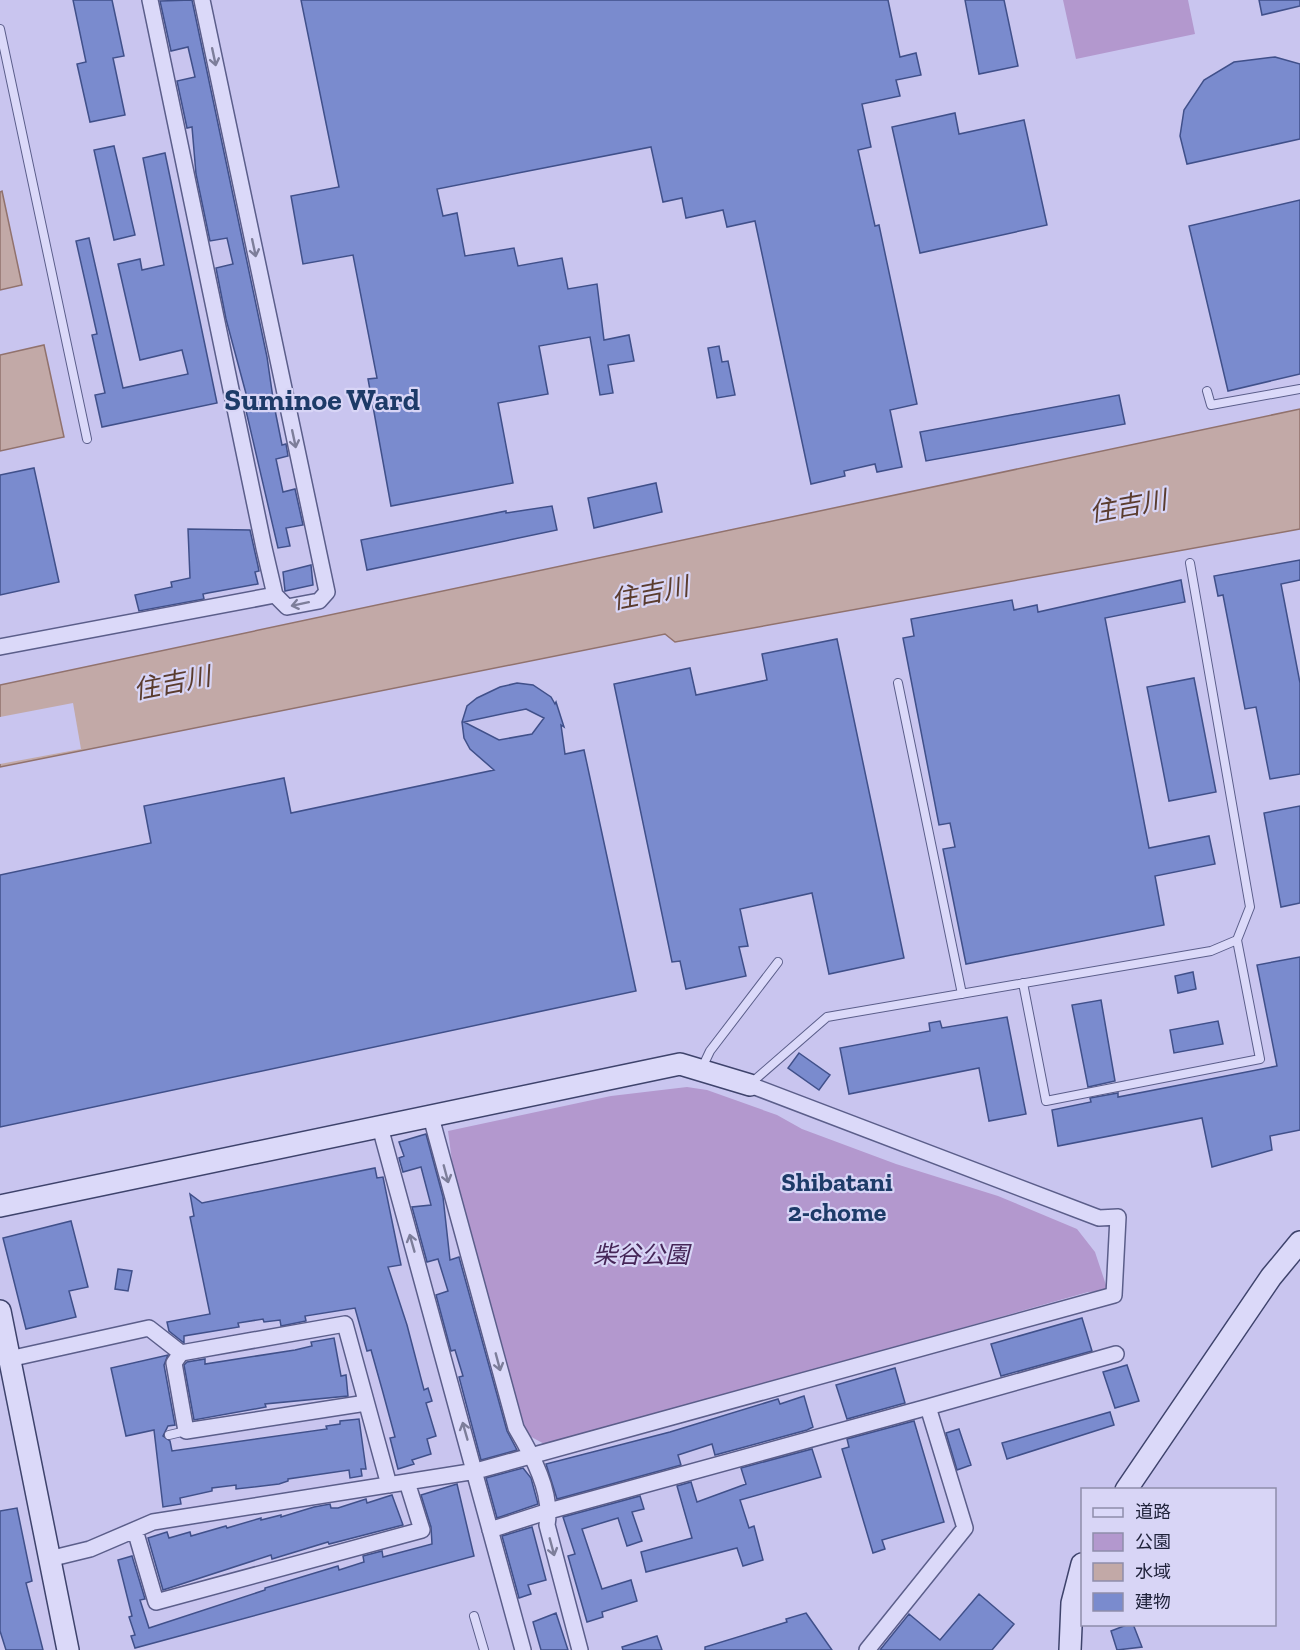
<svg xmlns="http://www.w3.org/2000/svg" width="1300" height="1650" font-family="'Zilla Slab','Noto Sans JP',serif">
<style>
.green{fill:#b398ce}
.water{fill:#c2a9a7;stroke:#91726d;stroke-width:1.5}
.pier{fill:#c9c5ef}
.building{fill:#7a8bce;stroke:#40508a;stroke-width:1.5;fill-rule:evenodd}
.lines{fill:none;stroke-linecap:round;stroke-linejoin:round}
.lane-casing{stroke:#5b5e8a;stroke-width:10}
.street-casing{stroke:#5b5e8a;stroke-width:18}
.secondary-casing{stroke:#3e436c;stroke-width:24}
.lane{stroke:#dbd9f9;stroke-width:8}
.street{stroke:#dbd9f9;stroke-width:15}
.secondary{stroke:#dbd9f9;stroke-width:21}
.oneway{stroke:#7d7e9a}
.labels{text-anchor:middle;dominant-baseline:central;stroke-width:4.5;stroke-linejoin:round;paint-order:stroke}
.park-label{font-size:24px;font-style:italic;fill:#452557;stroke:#d8d5f6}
.water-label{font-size:26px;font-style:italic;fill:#5a3c2e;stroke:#d8d5f6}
.neighbourhood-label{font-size:26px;font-weight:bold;fill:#1d3b68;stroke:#d8d5f6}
.district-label{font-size:30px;font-weight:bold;fill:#1d3b68;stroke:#d8d5f6}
</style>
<rect width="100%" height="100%" fill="#c9c5ef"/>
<!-- green -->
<path class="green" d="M1063,0H1188L1195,34L1076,59Z
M687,1087L707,1090L777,1115L802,1129L896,1164L998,1196L1077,1229L1095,1252L1108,1291L1088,1292L548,1446L526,1434L517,1410L453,1169L448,1131L611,1096Z"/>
<!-- water -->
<path class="water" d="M2,191L22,285L0,290V192Z
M44,345L64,437L0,451V355Z
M1300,409V529L675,642L665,634L0,767V685Z"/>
<!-- pier -->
<path class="pier" d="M73,703L81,749L0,764V717Z"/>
<!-- building -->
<path class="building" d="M73,0H112L124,56L113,58L125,115L90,122L77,64L86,62Z
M192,0L267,357L274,405L282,445L286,444L288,456L276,459L283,492L295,489L303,525L286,528L290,546L278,548L244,402L248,401L226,319L216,268L233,264L227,238L210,241L196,174L192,127L187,128L177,81L195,77L188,47L171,51L160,1Z
M301,0H888L900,57L916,53L921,75L896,80L900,96L862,104L871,147L858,150L875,226L879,225L917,404L890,410L902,467L877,472L875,464L844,471L845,476L811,484L755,221L727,227L723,210L686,218L682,198L663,202L651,147L437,189L443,216L457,213L465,256L514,248L518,266L562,258L568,289L597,284L604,340L629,335L634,361L608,365L613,393L600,395L590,337L539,346L548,394L498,403L513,483L391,506L368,379L377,378L353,255L303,264L291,196L339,187Z
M965,0H1004L1018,66L979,74Z
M1259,0H1300V6L1262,15Z
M1275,57L1300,64V139L1187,164L1180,136L1184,110L1204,80L1234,62Z
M955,113L959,134L1024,120L1047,225L920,253L892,127Z
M114,146L135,235L114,240L94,150Z
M165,153L217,403L102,427L95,395L105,393L92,335L97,334L76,241L89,238L123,388L188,374L182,350L140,360L118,264L140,259L142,270L164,265L143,158Z
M1300,200V374L1228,391L1189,226Z
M719,346L722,362L728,361L735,395L717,398L708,348Z
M1119,395L1125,424L926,461L920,432Z
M34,468L59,582L0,595V475Z
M656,483L662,512L594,528L588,498Z
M552,506L557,530L367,570L361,540L506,511V513Z
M188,529L250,530L258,566L259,571L255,572L258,584L208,593L203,594L204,599L139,611L135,595L172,587L171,582L190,578Z
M1300,560V580L1281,584L1300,683V774L1270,779L1256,707L1245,709L1223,595L1218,596L1214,576Z
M311,565L313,585L285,591L283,572Z
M1181,580L1185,602L1105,618L1149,848L1209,836L1215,864L1155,876L1164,925L966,964L943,849L955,847L950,823L939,825L903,638L914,636L911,619L1012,600L1014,610L1037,605L1038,612Z
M837,639L904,958L829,974L812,893L740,909L748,946L739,947L746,976L686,989L680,961L672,962L614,684L690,668L696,695L767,680L762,654Z
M1194,678L1216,792L1169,801L1147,687Z
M517,683L533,685L551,697L555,704L556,702L564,727L561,725L565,754L584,750L636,991L0,1127V875L151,843L144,806L284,778L291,813L494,770L470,749L464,738L462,722L467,706L477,698L500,687ZM526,709L544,718L532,734L499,740L464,722Z
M1300,806V903L1281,907L1264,813Z
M1300,957V1130L1270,1136L1272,1150L1212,1167L1202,1118L1058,1146L1052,1110L1091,1102L1090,1098L1118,1093V1097L1277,1066L1257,965Z
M1193,972L1196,989L1178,993L1175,976Z
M1101,1000L1115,1081L1088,1087L1072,1005Z
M1007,1017L1026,1114L989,1121L979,1068L849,1094L840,1048L930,1031L929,1023L940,1021L942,1028Z
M1218,1021L1223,1044L1174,1053L1170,1030Z
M799,1053L830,1075L819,1090L788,1068Z
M426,1134L443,1197L450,1260L459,1257L507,1431L517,1450L481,1460L459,1377L463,1376L455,1350L451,1351L436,1295L448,1291L438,1259L427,1262L412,1207L431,1205L421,1167L403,1172L399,1158L404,1156L399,1142Z
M375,1168L377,1178L383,1177L401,1265L388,1267L407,1325L424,1390L428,1388L432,1401L426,1403L436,1436L427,1439L431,1454L412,1460L414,1464L398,1469L390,1438L395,1437L382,1389L371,1350L367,1351L355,1308L305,1316L306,1321L281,1326L280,1320L264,1322L263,1319L238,1323L239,1327L184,1336V1343L169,1331L167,1322L210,1314L190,1217L194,1216L190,1194L202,1203Z
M71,1221L88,1287L69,1291L76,1317L26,1329L3,1238Z
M118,1269L132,1271L128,1291L115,1289Z
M1082,1318L1092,1351L1001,1376L991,1344Z
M334,1338L341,1376L346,1375L348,1396L265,1404L266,1407L194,1420L184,1365L187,1362L205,1359V1364L295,1350L312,1346L311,1342Z
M168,1355L164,1365L175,1425L168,1426L163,1436L170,1441L172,1451L327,1429L326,1426L340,1424V1421L359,1419L366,1469H361L362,1476L350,1478L349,1470L288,1479V1481L279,1484L236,1489V1485L212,1488V1491L180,1498L181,1504L163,1507L154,1430L126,1436L111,1368Z
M1127,1365L1139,1401L1115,1408L1103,1372Z
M895,1368L905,1403L847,1419L836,1385Z
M804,1396L813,1427L807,1430L715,1455L712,1444L678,1455L681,1465L557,1499L546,1464L670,1432L778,1399L780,1404Z
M1110,1412L1114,1425L1007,1459L1002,1443Z
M914,1421L944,1522L882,1540L885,1549L873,1553L842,1449L849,1447L847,1439Z
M959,1429L971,1465L957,1470L946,1433Z
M812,1449L821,1477L740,1500L749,1528L754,1526L763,1560L743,1566L737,1548L646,1572L641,1552L692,1538L677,1486L691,1482L697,1502L746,1484L741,1468Z
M523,1468L531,1478L538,1504L497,1518L486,1478Z
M457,1484L474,1556L135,1648L131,1636L135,1635L129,1617L132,1616L118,1560L132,1556L145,1599L140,1600L149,1628L265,1590V1588L338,1566L339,1570L364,1562L363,1556L382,1551L383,1557L432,1544L431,1527L421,1495Z
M392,1495L403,1525L329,1544L328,1542L272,1559L271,1555L163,1590L148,1538L167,1532L169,1538L190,1532L191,1536L226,1526L227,1528L261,1518V1520L281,1515V1517L314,1507L330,1504L331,1508H338L366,1499L367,1503Z
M640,1496L644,1509L632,1512L642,1541L627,1546L618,1518L582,1529L602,1589L631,1580L637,1601L602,1612L603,1617L587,1622L568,1556L575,1554L563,1517Z
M17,1508L32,1581L26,1583L43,1650H6L0,1631V1511Z
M532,1527L546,1580L528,1585L531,1594L519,1598L502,1536Z
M979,1594L1014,1624L992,1650H880L909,1614L940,1640Z
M556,1613L568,1650H541L533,1622Z
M806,1613L832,1650H705V1647L787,1622L786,1619Z
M1129,1624H1133L1142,1647L1117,1650L1111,1631Z
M657,1636L662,1650H623L622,1647Z"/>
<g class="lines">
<!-- lane casing -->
<g class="lane-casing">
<path id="lane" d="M0,29L87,439
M1207,391L1211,405L1300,389
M898,683L962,994
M1023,983L1046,1101L1260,1059L1237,940
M701,1070L710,1051L778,962
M750,1084L827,1017L1211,951L1237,940L1250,907L1190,563
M169,1435L186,1431
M474,1616L484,1650"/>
</g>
<!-- street casing -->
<g class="street-casing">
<path id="street" d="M150,0L264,548L275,595L287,607L319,601L327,592L202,0
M0,647L275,595
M431,1117L516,1428C532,1455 553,1493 547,1525L580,1650
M380,1127L523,1650
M9,1359L149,1328L181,1353
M366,1403L186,1431L174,1363L181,1353L345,1324L389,1485
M928,1407L1116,1354
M135,1530L156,1602L422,1530L407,1482
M490,1530L549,1511L928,1407L965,1528L867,1650
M49,1559L90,1549L153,1522L476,1471L1114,1295L1118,1217L1099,1218L750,1085"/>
</g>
<!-- secondary casing -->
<g class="secondary-casing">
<path id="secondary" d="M0,1206L680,1064L750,1085
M0,1311L68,1650
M1126,1490L1271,1277L1300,1242
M1070,1650L1072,1603L1082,1564"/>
</g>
<!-- lane -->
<use href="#lane" class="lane"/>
<!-- street -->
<use href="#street" class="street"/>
<!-- secondary -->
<use href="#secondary" class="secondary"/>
</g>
<!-- one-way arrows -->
<defs><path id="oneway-shaft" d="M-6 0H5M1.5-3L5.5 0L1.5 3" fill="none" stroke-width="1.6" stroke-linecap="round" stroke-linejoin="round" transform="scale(1.5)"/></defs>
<g class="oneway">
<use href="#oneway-shaft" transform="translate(214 57) rotate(78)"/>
<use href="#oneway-shaft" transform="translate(254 248) rotate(78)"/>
<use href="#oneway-shaft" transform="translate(294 439) rotate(78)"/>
<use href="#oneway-shaft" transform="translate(300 604) rotate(168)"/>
<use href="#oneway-shaft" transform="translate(446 1174) rotate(75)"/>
<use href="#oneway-shaft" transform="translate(412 1243) rotate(-106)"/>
<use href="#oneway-shaft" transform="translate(498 1362) rotate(75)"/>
<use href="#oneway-shaft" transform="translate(465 1431) rotate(-106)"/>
<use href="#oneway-shaft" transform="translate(552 1547) rotate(75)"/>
</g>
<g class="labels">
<!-- park labels -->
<g class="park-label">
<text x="641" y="1254">柴谷公園</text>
</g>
<!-- water labels -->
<g class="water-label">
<text transform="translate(1128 506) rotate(-10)">住吉川</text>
<text transform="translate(650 593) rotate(-11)">住吉川</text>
<text transform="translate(172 683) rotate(-11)">住吉川</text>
</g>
<!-- neighbourhood labels -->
<g class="neighbourhood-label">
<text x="837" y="1182">Shibatani<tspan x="837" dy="30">2-chome</tspan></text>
</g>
<!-- district labels -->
<g class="district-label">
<text x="322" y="400">Suminoe Ward</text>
</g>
</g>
<!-- legend -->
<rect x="1081" y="1488" width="195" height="138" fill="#d8d5f6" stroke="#8e8dab" stroke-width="1.5"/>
<rect x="1093" y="1508" width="30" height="9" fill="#dbd9f9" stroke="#8e8dab" stroke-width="1.5"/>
<text x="1135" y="1518" font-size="18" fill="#1f223a">道路</text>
<rect x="1093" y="1533" width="30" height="18" fill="#b398ce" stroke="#8e8dab" stroke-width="1.5"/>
<text x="1135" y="1548" font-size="18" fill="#1f223a">公園</text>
<rect x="1093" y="1563" width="30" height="18" fill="#c2a9a7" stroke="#8e8dab" stroke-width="1.5"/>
<text x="1135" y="1578" font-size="18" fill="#1f223a">水域</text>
<rect x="1093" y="1593" width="30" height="18" fill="#7a8bce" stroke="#8e8dab" stroke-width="1.5"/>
<text x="1135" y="1608" font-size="18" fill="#1f223a">建物</text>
</svg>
